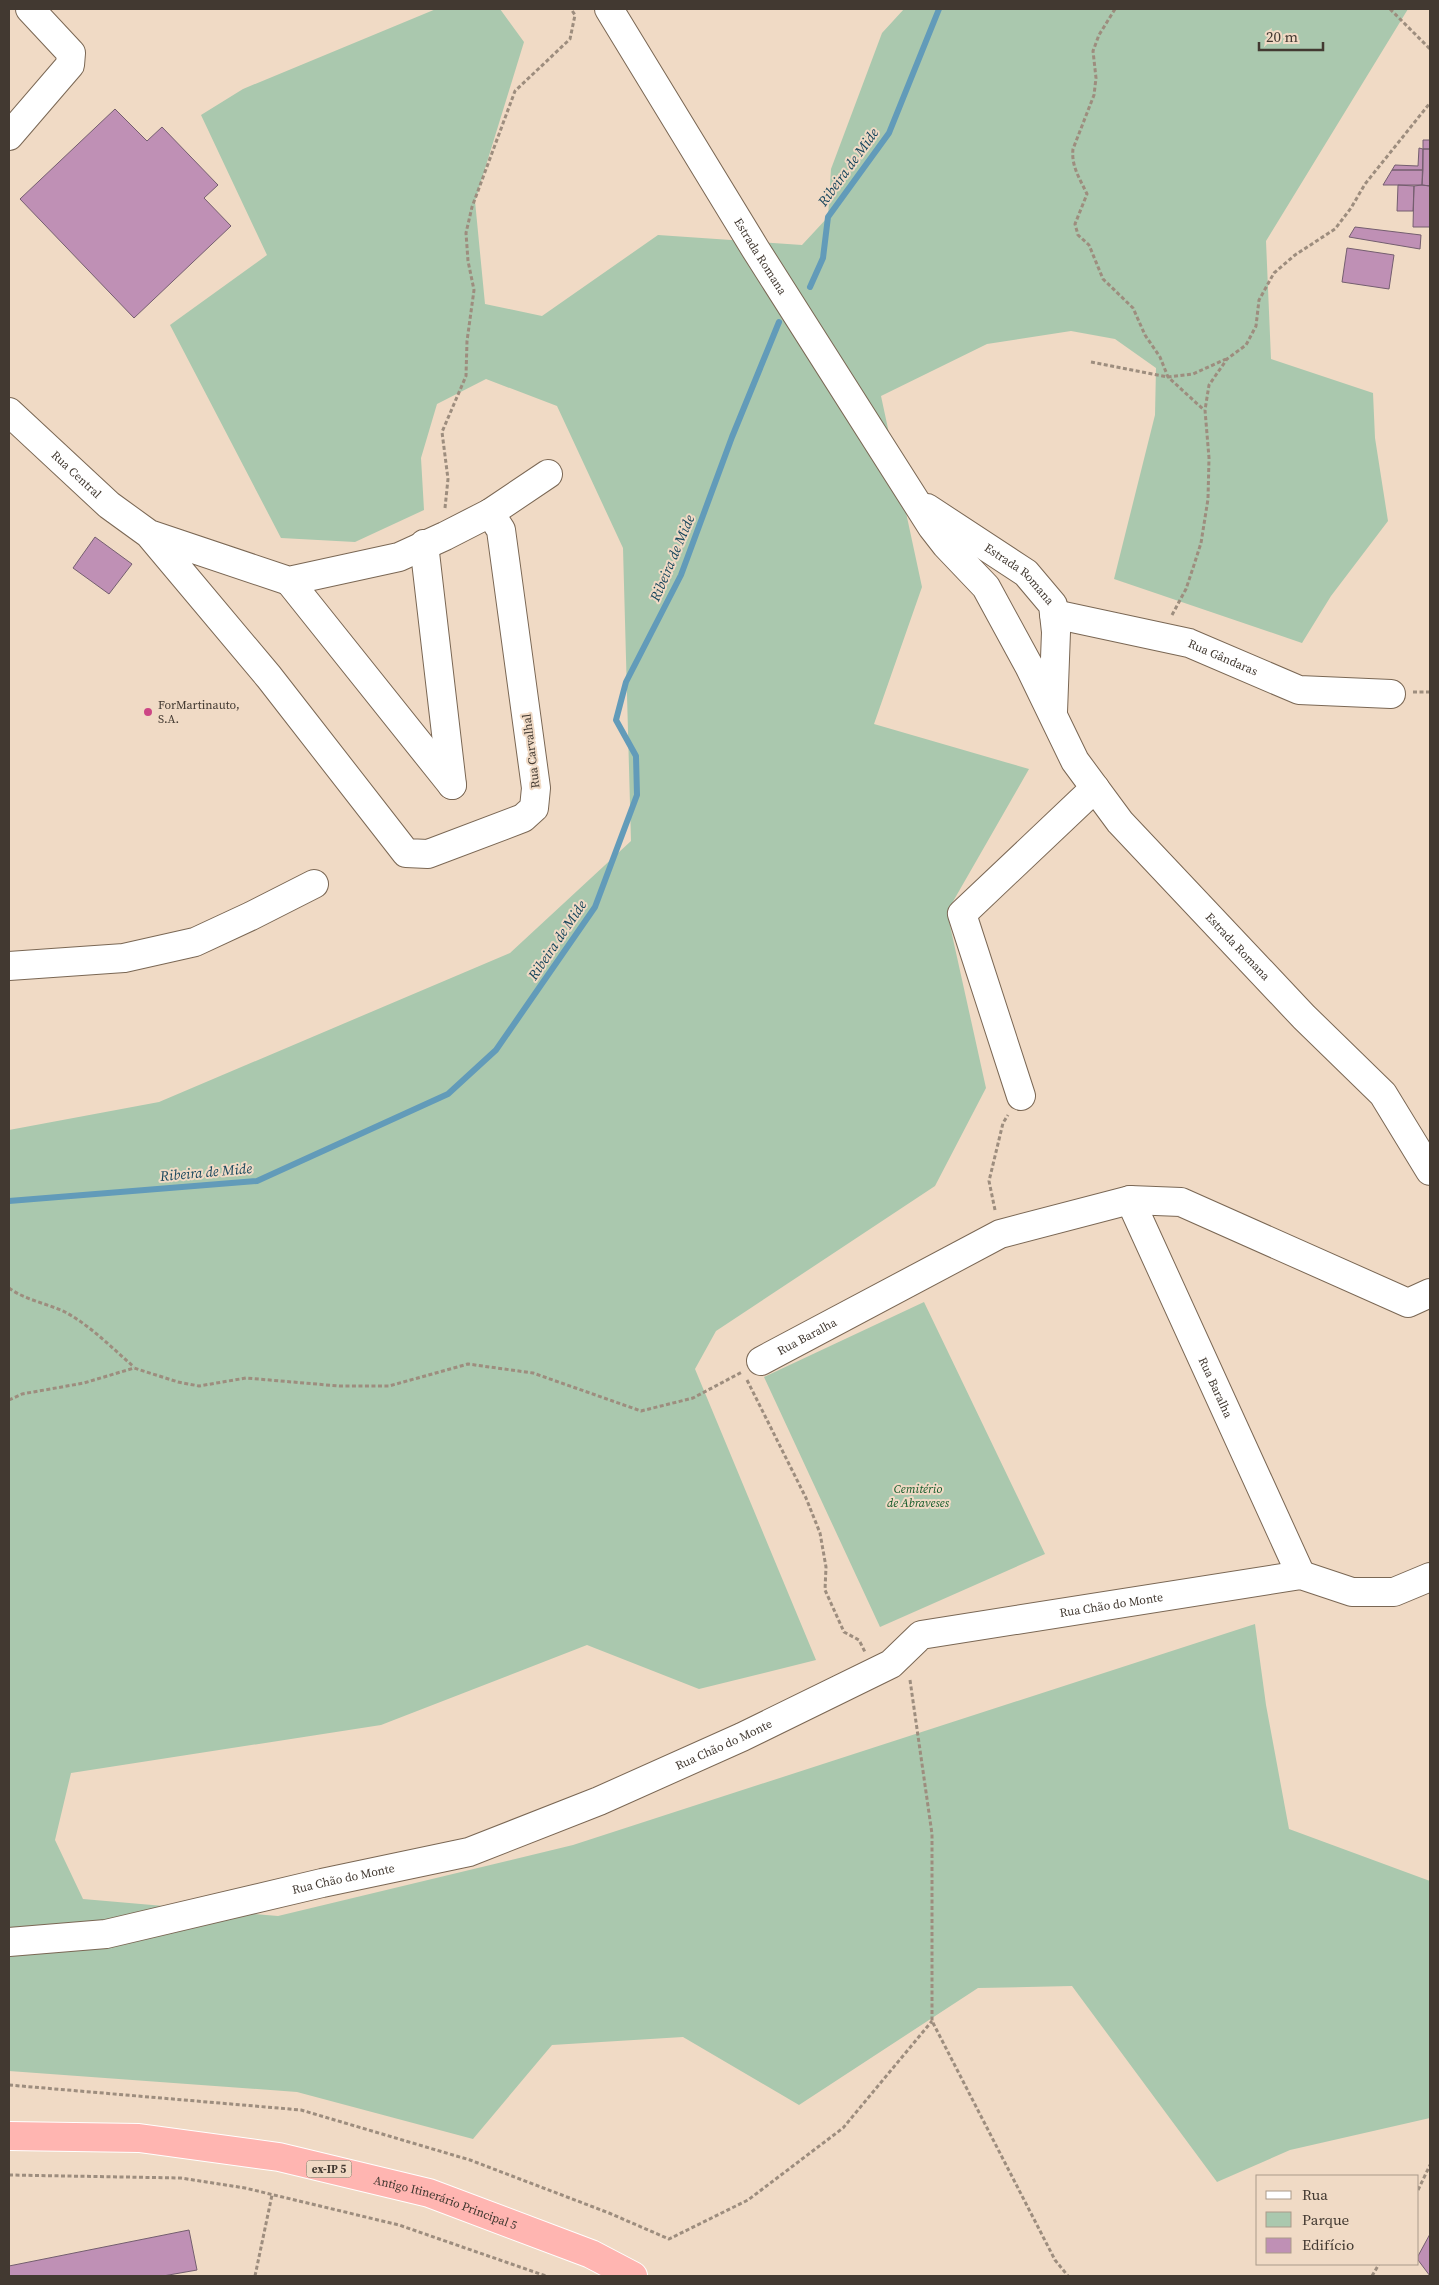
<svg xmlns="http://www.w3.org/2000/svg" width="1439" height="2285" font-family="'Source Serif 4',serif">
<style>
.green{fill:#aac8ae}
.lines{fill:none;stroke-linecap:round;stroke-linejoin:round}
.stream{stroke:#629bb9;stroke-width:6}
.building{fill:#bf90b5;stroke:#745e6f}
.minor-casing{stroke:#7a6754;stroke-width:30}
.highway-casing{stroke:#fff;stroke-width:30}
.path{stroke:#9d8d7e;stroke-width:3;stroke-dasharray:4 2.5;stroke-linecap:butt}
.minor{stroke:#fff;stroke-width:28}
.highway{stroke:#ffb5b1;stroke-width:28}
.poi-dot{fill:#cc4685;stroke:#f0dac5;stroke-width:2}
.labels{text-anchor:middle;dominant-baseline:central;stroke-width:4;stroke-linejoin:round;paint-order:stroke}
.shield{fill:#f0dac5;stroke:#76695d;stroke-width:1}
.shield-label{font-size:11px;font-weight:bold;fill:#423931}
.street-label{font-size:12px;fill:#423931;stroke:#f0dac5}
.poi-label{font-size:12px;fill:#423931;stroke:#f0dac5;text-anchor:start}
.park-label{font-size:12px;font-style:italic;fill:#105827;stroke:#f0dac5}
.water-label{font-size:14px;font-style:italic;fill:#15445b;stroke:#f0dac5}
</style>
<rect width="100%" height="100%" fill="#f0dac5"/>
<!-- green -->
<path class="green" d="M436,9H500L524,42L475,201L485,304L542,316L658,235L802,245L828,217L831,169L882,33L904,9H1408L1266,241L1271,359L1373,393L1375,438L1388,521L1331,596L1302,643L1114,579L1155,415L1156,368L1115,339L1071,331L987,344L881,396L922,587L874,724L1029,769L947,912L986,1088L935,1186L716,1331L695,1369L816,1660L699,1689L587,1645L381,1725L71,1773L55,1840L83,1899L278,1916L573,1845L1255,1624L1266,1705L1289,1829L1430,1881V2118L1290,2150L1217,2182L1072,1986L978,1988L799,2105L683,2037L552,2045L473,2139L297,2092L9,2071V1130L159,1102L510,953L631,841L623,548L557,406L486,379L437,404L421,458L424,510L355,542L281,538L170,325L267,255L201,115L243,89Z
M924,1302L1045,1554L880,1627L764,1377Z"/>
<g class="lines">
<!-- stream -->
<path class="stream" d="M810,287L823,258L828,217L889,133L939,9
M9,1201L257,1181L448,1094L496,1050L595,907L637,795L636,756L616,720L626,682L681,575L732,437L779,322"/>
</g>
<!-- building -->
<path class="building" d="M115,109L147,141L162,127L218,185L204,198L231,226L134,318L20,199Z
M1423,140H1430V149H1423Z
M1419,148L1423,149V170H1392L1395,165L1418,166Z
M1423,149H1430V186L1422,185Z
M1392,170H1423L1422,185H1383Z
M1398,185L1414,186L1413,211H1397Z
M1422,185L1430,186V227H1413L1414,186Z
M1355,227L1421,235L1420,249L1349,237Z
M1347,248L1394,255L1389,289L1342,282Z
M95,537L132,564L109,594L73,568Z
M189,2230L197,2270L163,2276H9V2266Z
M1430,2234V2276L1418,2260V2256Z"/>
<g class="lines">
<!-- minor casing -->
<g class="minor-casing">
<g id="minor">
<path id="s1" d="M609,9L756,250L932,527L946,545L986,587L1029,666L1075,761L1120,822L1304,1017L1383,1094L1430,1171"/>
<path d="M9,136L70,65L71,53L30,9"/>
<path id="s2" d="M9,412L109,505L149,534L269,677L406,853L428,854L523,818L534,808L536,788L501,530L490,513L445,536L399,557L289,581L149,534"/>
<path id="s3" d="M927,508L1026,573L1053,605L1056,632L1053,712"/>
<path d="M490,513L548,474"/>
<path d="M424,544L452,785"/>
<path d="M289,581L452,785"/>
<path id="s4" d="M1054,614L1189,643L1299,690L1391,694"/>
<path d="M9,966L124,958L195,942L251,916L314,884"/>
<path d="M1021,1096L962,914L1095,788"/>
<path id="s5" d="M1130,1200L1301,1575"/>
<path id="s6" d="M761,1361L1000,1234L1130,1200L1181,1202L1408,1303L1430,1293"/>
<path id="s7" d="M9,1942L106,1934L322,1883L469,1852L599,1801L742,1737L891,1664L921,1635L1301,1575L1352,1592H1394L1430,1577"/>
</g>
</g>
<!-- highway casing -->
<g class="highway-casing">
<g id="highway">
<path id="s8" d="M9,2136L139,2138L279,2157L429,2193L591,2254L633,2276"/>
</g>
</g>
<!-- path -->
<path class="path" d="M1115,9L1099,35L1093,51L1096,78L1094,95L1073,149C1071,166 1080,179 1087,194L1075,224L1078,235L1089,245L1103,279L1133,308L1145,335L1160,357L1168,377L1204,410
M1390,9L1430,49
M1091,362L1168,377L1193,374L1226,359
M445,508L448,479L442,432L466,376L467,341L474,290L468,261L466,233L472,207L515,91L570,39L575,15L571,9
M1172,615L1186,589L1193,568L1201,543L1208,499L1209,458L1205,410L1209,385L1227,359L1246,345L1256,326L1259,300L1274,273L1295,255L1335,229L1351,208L1365,184L1430,103
M1413,692H1430
M995,1210L989,1181L1003,1123L1008,1115
M9,1288C25,1300 46,1303 65,1312C91,1326 112,1348 134,1367
M747,1380L806,1498L820,1533L826,1567L825,1590L844,1632L859,1640L865,1652
M9,1400L22,1394L84,1383L134,1368L178,1382L199,1386L246,1378L339,1386H389L468,1364L533,1373L641,1411L693,1398L742,1372
M910,1680L932,1834V2021L1055,2260L1068,2276
M9,2085L301,2110L470,2160L609,2213L669,2239L748,2200L843,2128L932,2021
M9,2175L181,2178L245,2188L399,2225L546,2276
M1418,2190L1430,2165
M255,2276L272,2195
M1372,2276L1379,2264"/>
<!-- minor -->
<use href="#minor" class="minor"/>
<!-- highway -->
<use href="#highway" class="highway"/>
</g>
<!-- markers -->
<circle class="poi-dot" cx="148" cy="712" r="5"/>
<g class="labels">
<!-- shield labels -->
<rect class="shield" x="306.5" y="2160.5" width="45" height="17" rx="4"/>
<g class="shield-label">
<text x="329" y="2169">ex-IP 5</text>
</g>
<!-- street labels -->
<g class="street-label">
<text stroke="none"><textPath href="#s1" startOffset="290">Estrada Romana</textPath></text>
<text stroke="none"><textPath href="#s2" startOffset="92">Rua Central</textPath></text>
<text stroke="none"><textPath href="#s3" startOffset="114">Estrada Romana</textPath></text>
<text stroke="none"><textPath href="#s4" startOffset="175">Rua Gândaras</textPath></text>
<text transform="translate(531 751) rotate(-97)">Rua Carvalhal</text>
<text stroke="none"><textPath href="#s1" startOffset="1134">Estrada Romana</textPath></text>
<text stroke="none"><textPath href="#s6" startOffset="52">Rua Baralha</textPath></text>
<text stroke="none"><textPath href="#s5" startOffset="206">Rua Baralha</textPath></text>
<text stroke="none"><textPath href="#s7" startOffset="1166">Rua Chão do Monte</textPath></text>
<text stroke="none"><textPath href="#s7" startOffset="746">Rua Chão do Monte</textPath></text>
<text stroke="none"><textPath href="#s7" startOffset="341">Rua Chão do Monte</textPath></text>
<text stroke="none"><textPath href="#s8" startOffset="444">Antigo Itinerário Principal 5</textPath></text>
</g>
<!-- poi labels -->
<g class="poi-label">
<text x="158" y="705">ForMartinauto,<tspan x="158" dy="14">S.A.</tspan></text>
</g>
<!-- park labels -->
<g class="park-label">
<text x="918" y="1489">Cemitério<tspan x="918" dy="14">de Abraveses</tspan></text>
</g>
<!-- water labels -->
<g class="water-label">
<text transform="translate(848 167) rotate(-54)">Ribeira de Mide</text>
<text transform="translate(672 558) rotate(-67)">Ribeira de Mide</text>
<text transform="translate(557 940) rotate(-56)">Ribeira de Mide</text>
<text transform="translate(206 1172) rotate(-5)">Ribeira de Mide</text>
</g>
</g>
<!-- border -->
<rect width="1439" height="2285" fill="none" stroke="#423931" stroke-width="20"/>
<!-- legend -->
<rect x="1256" y="2175" width="162" height="90" fill="#f0dac5" stroke="#aa9a8a"/>
<rect x="1266" y="2191" width="25" height="8" fill="#ffffff" stroke="#aa9a8a"/>
<text x="1302" y="2200" font-size="15" fill="#423931">Rua</text>
<rect x="1266" y="2212" width="25" height="15" fill="#aac8ae" stroke="#aa9a8a"/>
<text x="1302" y="2225" font-size="15" fill="#423931">Parque</text>
<rect x="1266" y="2238" width="25" height="15" fill="#bf90b5" stroke="#aa9a8a"/>
<text x="1302" y="2250" font-size="15" fill="#423931">Edifício</text>
<!-- scale -->
<path d="M1259 42v8h64v-8" fill="none" stroke="#423931" stroke-width="2.5"/>
<text x="1266" y="42" font-size="15" fill="#423931" stroke="#f0dac5" stroke-width="4" paint-order="stroke">20 m</text>
</svg>
